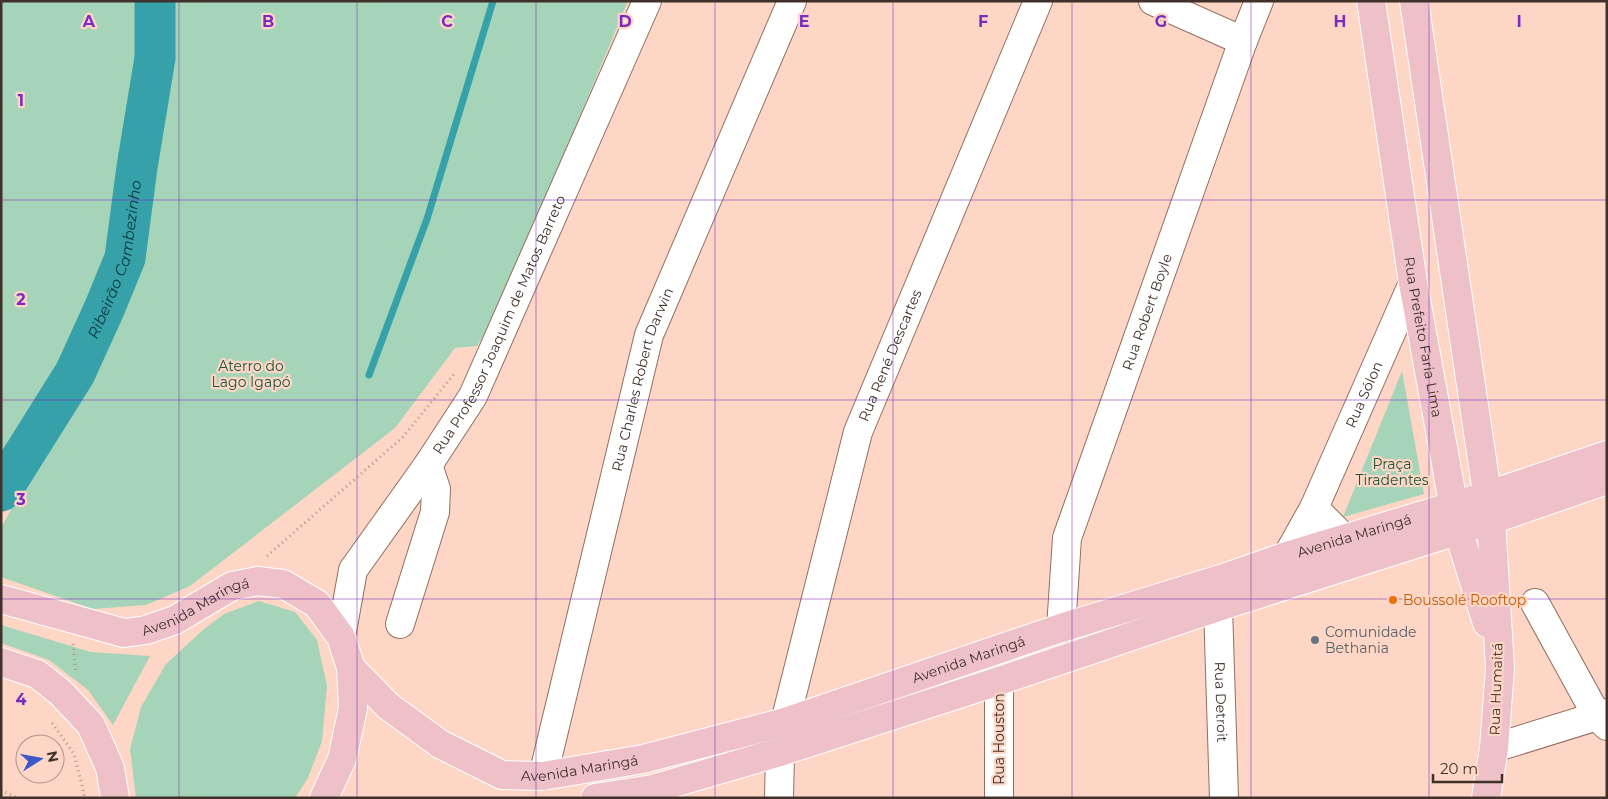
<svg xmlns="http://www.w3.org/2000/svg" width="1608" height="799" font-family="Montserrat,sans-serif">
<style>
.green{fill:#a6d4b8}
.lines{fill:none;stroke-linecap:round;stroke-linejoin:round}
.stream{stroke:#37a1aa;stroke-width:7}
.river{stroke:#37a1aa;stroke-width:41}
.minor-casing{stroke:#926f60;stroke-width:30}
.major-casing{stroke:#fff;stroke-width:30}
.path{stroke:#b29488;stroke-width:3;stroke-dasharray:1 4;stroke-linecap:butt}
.minor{stroke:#fff;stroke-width:28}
.major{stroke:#eec1c8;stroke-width:28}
.grid{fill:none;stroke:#7b2cbf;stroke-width:1;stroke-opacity:0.55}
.food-dot{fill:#e8710a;stroke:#fdd6c5;stroke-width:2}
.worship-dot{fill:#6b7280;stroke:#fdd6c5;stroke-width:2}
.labels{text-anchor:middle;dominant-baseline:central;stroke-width:4.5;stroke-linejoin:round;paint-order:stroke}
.street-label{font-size:14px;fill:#40312b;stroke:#fdd6c5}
.park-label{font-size:14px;fill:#1d5539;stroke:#fdd6c5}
.food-label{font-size:14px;fill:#c56008;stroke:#fdd6c5;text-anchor:start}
.worship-label{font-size:14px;fill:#5b616d;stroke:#fdd6c5;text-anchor:start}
.water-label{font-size:15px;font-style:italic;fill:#04373b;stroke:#fdd6c5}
.grid-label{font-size:16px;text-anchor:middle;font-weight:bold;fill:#7b2cbf;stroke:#fdd6c5;stroke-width:4.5;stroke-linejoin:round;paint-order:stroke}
</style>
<rect width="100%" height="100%" fill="#fdd6c5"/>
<!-- green -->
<path class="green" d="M1,1H628L498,312L477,346L455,348L395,428L190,586L146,605L93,609L1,577V528L22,489L1,490Z
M1402,371L1424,494L1343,517Z
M259,601L295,612L317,640L327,686L322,741L308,778L295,798H136L130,749L141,707L166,664L204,629L224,614Z
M1,625L91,652L150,656L113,725L88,690L49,660L1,643Z"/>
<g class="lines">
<!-- stream -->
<path class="stream" d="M369,375L427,219L493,1"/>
<!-- river -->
<path class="river" id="s1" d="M1,491L75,373L105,307L125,258L137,167L155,58V1"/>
<!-- minor casing -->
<g class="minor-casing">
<g id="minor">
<path d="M1153,1L1243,41"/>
<path d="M1314,508L1344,538"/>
<path id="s2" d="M1287,556L1314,508L1413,283"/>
<path d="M1535,603L1597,716L1607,726"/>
<path id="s3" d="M1218,607L1224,798"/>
<path d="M400,624L435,512L436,489L428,465"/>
<path id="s4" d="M1061,628L1067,538L1243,41L1259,1"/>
<path id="s5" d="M341,637L353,570L428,465L473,396L647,1"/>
<path id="s6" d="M785,722L858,432L1038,1"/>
<path d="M1494,748L1607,713"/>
<path id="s7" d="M543,776L649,335L792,1"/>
<path d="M779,798L780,752"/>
<path d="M999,798V681"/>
</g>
</g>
<!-- major casing -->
<g class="major-casing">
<g id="major">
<path id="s8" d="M1371,1L1413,283L1458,530L1487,623"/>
<path d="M1414,1L1491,520L1500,668L1494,748L1486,798"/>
<path id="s9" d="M1,599L124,633L146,630L175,620L232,586L258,581L283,584L317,604L341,637L351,668L353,708L342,759L324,798"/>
<path d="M1,662L37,674L60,692L91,725L110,768L115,798"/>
<path id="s10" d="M351,668L388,706L440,744L502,775L543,776L643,759L785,722L1061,628L1224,578L1287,556L1486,496L1607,455"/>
<path d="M595,798L653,789L780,752L999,681L1218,607L1491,520L1607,480"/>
</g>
</g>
<!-- path -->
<path class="path" d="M267,556L403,437L454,374
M73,644L76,673
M52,723L74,754L85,798
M1,790L17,798"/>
<!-- minor -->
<use href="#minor" class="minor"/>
<!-- major -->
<use href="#major" class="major"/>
</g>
<!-- grid -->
<path class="grid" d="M179,1V798M357,1V798M536,1V798M715,1V798M893,1V798M1072,1V798M1251,1V798M1429,1V798M1,200H1607M1,400H1607M1,599H1607"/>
<!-- markers -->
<circle class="food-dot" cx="1393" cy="600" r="5"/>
<circle class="worship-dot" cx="1315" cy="640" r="5"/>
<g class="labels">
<!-- street labels -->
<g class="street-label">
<text stroke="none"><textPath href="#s4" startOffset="330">Rua Robert Boyle</textPath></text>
<text stroke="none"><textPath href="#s5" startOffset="355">Rua Professor Joaquim de Matos Barreto</textPath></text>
<text stroke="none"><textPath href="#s8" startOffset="340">Rua Prefeito Faria Lima</textPath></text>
<text stroke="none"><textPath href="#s6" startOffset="382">Rua René Descartes</textPath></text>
<text stroke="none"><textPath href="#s7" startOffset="409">Rua Charles Robert Darwin</textPath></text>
<text stroke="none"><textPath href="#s2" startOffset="179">Rua Sólon</textPath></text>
<text stroke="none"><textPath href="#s10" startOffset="1075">Avenida Maringá</textPath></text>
<text stroke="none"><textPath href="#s9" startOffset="205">Avenida Maringá</textPath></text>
<text stroke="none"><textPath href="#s10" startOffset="670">Avenida Maringá</textPath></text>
<text transform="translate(1496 689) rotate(-88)">Rua Humaitá</text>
<text stroke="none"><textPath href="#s3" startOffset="95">Rua Detroit</textPath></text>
<text transform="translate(999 739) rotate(-90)">Rua Houston</text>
<text stroke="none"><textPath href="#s10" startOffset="265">Avenida Maringá</textPath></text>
</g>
<!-- park labels -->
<g class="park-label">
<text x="251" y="366">Aterro do<tspan x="251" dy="16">Lago Igapó</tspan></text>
<text x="1392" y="464">Praça<tspan x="1392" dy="16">Tiradentes</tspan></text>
</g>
<!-- food labels -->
<g class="food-label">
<text x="1403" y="600">Boussolé Rooftop</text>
</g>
<!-- worship labels -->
<g class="worship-label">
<text x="1325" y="632">Comunidade<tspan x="1325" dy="16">Bethania</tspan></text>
</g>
<!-- water labels -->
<g class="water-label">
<text stroke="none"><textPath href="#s1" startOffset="261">Ribeirão Cambezinho</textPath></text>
</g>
</g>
<g class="grid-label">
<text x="89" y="27">A</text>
<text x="268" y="27">B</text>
<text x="447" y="27">C</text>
<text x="625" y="27">D</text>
<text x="804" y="27">E</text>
<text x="983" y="27">F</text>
<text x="1161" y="27">G</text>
<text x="1340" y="27">H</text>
<text x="1519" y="27">I</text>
<text x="21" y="106">1</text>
<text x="21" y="305">2</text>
<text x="21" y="505">3</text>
<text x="21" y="705">4</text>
</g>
<!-- border -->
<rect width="1608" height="799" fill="none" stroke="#40312b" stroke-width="5"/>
<!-- north arrow -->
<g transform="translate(40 759) rotate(79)"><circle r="24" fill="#fdd6c5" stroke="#b19487"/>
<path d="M0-4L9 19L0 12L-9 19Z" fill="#3b57c9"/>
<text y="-8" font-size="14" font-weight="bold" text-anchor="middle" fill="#40312b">N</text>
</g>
<!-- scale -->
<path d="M1433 774v8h69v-8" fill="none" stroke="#40312b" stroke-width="2.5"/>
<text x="1440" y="774" font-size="15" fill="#40312b" stroke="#fdd6c5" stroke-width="4" paint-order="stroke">20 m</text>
</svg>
